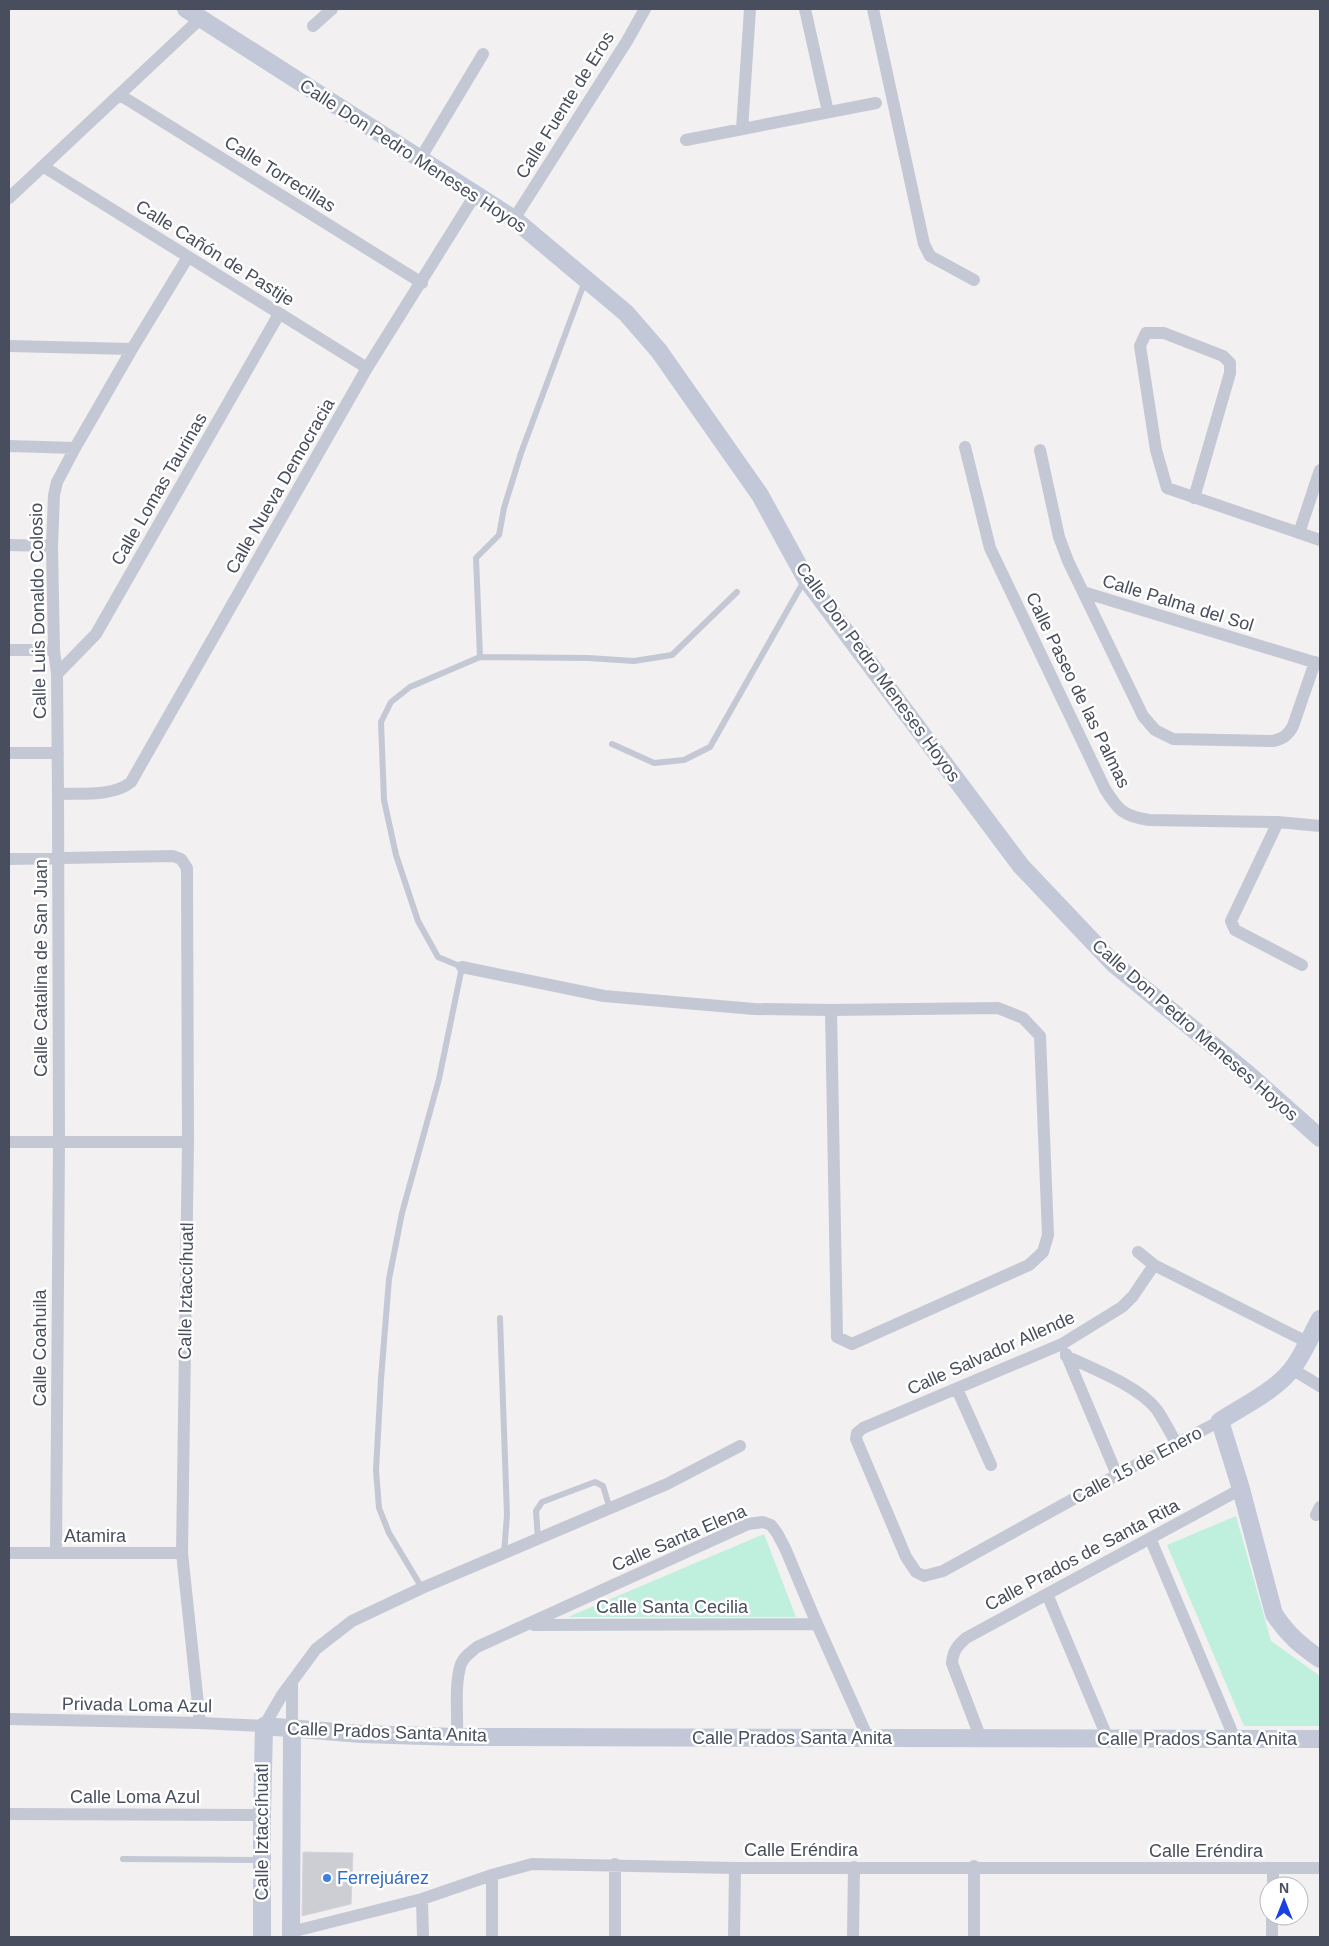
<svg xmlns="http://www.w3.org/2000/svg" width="1329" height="1946" font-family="Arial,sans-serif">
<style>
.green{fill:#bfefdd}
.building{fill:#cdced4;stroke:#d4d4db}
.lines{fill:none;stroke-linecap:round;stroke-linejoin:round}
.lane{stroke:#c3c8d4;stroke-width:6}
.street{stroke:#c3c8d4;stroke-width:12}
.secondary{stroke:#c2c8d8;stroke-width:18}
.shop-dot{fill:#3f7fe0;stroke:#fff;stroke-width:2}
.labels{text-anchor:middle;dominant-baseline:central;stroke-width:5;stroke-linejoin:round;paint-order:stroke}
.street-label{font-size:18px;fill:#484e5d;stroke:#fff}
.shop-label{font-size:18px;fill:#366cbe;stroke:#fff;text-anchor:start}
</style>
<rect width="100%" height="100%" fill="#f2f0f0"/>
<!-- green -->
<path class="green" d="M1236,1516L1271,1641L1320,1676V1726H1244L1167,1545Z
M764,1534L796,1617H568Z"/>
<!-- building -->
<path class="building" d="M303,1852L353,1853L351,1904L302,1916Z"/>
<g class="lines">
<!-- lane -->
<path class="lane" d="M480,657L588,658L634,661L672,655L737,592
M612,744L654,763L684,760L710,747L804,581
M500,1318L507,1515L504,1554
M538,1539L536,1511L542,1502L595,1482L603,1486L610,1509
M422,1588L389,1533L379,1508L376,1470L381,1379L389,1279L402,1213L439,1079L462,967L438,957L418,921L396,855L384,800L381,722L391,702L410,687L480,657L476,558L499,535L504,508L521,453L585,281
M123,1859L260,1860"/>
<!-- street -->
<path class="street" d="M805,9L828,112
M873,9L924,244L930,256L974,280
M313,26L332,9
M120,95L422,283
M742,129L750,9
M686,140L876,103
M420,159L483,54
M44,167L367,368
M9,198L201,18
M514,219L627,41L645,9
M9,346L132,349
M9,446L75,448
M965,447L990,548L1105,789C1118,810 1123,816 1149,820L1278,822L1320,826
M1040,450L1059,537L1068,561L1143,716L1155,730L1173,739L1273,741C1283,739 1288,735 1293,726L1315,662
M1194,498L1230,373V363L1223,356L1164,333H1146L1140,346L1156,450L1167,488L1320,540
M1299,533L1320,470
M9,545L52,546
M1083,592L1320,664
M9,650H54
M57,674L96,634L279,314
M9,753H58
M58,794C81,793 113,797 131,782L367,368L475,195
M1278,822L1231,921L1235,930L1302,965
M9,859L173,856L181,859L187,868L188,1142L182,1553L200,1723
M462,967L604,996L754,1009L831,1010L998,1008L1023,1018L1040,1036L1048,1235L1043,1252L1029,1265L852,1344L837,1337L831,1010
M9,1142H188
M1138,1252L1154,1265L1307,1342
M1154,1265L1133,1296L1122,1307L1062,1344L863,1428L857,1433L856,1439L859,1446L906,1557L916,1572L924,1576L943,1571L1117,1475L1220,1421
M1066,1354L1117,1475
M1066,1356C1093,1369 1139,1386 1157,1410C1164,1420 1170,1433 1177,1444
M1292,1369L1320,1386
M957,1389L991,1465
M1316,1515L1320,1507
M1150,1538L1235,1739
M9,1553H182
M56,1553L59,1142L58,794L57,674L54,650L52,546L54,495L57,482L75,448L132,349L188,257
M1047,1594L1108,1739
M534,1625L817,1624
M292,1682V1729
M9,1719L200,1723L264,1726L282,1695L316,1649L352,1621L422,1588L667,1484L740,1446
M457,1737C458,1716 454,1684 461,1664C464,1656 471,1652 477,1647L748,1524L763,1522L771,1525L777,1533L785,1548L817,1624L868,1738
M981,1739L952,1663C953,1651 957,1646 966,1638L1241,1489
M9,1814L262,1815
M492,1875V1937
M1273,1886V1869
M422,1899L423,1937
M291,1932L422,1899L492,1875L532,1864L735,1868H1320
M615,1937V1864
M734,1937L735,1868
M853,1937L854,1867
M974,1937V1866
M1272,1937V1916"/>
<!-- secondary -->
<path class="secondary" d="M186,9L514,219L626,313L659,351L760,495L806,579L1021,866L1114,964L1248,1074L1320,1138
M1320,1319C1311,1335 1303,1355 1292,1369C1275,1391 1243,1406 1220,1421L1241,1489L1274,1614C1288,1635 1300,1645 1320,1659
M262,1937V1815L264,1726L361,1734L457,1737L1320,1739
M291,1937L292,1729"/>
</g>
<!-- markers -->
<circle class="shop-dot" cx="327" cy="1878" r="5"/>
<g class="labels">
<!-- street labels -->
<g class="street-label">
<text transform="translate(565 105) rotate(-58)">Calle Fuente de Eros</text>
<text transform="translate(413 156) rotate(33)">Calle Don Pedro Meneses Hoyos</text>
<text transform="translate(280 174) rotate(32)">Calle Torrecillas</text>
<text transform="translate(215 253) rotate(32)">Calle Cañón de Pastije</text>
<text transform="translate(280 486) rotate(-60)">Calle Nueva Democracia</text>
<text transform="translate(159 489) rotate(-60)">Calle Lomas Taurinas</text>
<text transform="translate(1178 603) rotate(17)">Calle Palma del Sol</text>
<text transform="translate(38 611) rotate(-91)">Calle Luis Donaldo Colosio</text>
<text transform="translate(878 672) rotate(54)">Calle Don Pedro Meneses Hoyos</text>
<text transform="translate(1078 690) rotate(64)">Calle Paseo de las Palmas</text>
<text transform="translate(41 968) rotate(-90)">Calle Catalina de San Juan</text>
<text transform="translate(1195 1030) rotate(41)">Calle Don Pedro Meneses Hoyos</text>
<text transform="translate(186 1291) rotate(-89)">Calle Iztaccíhuatl</text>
<text transform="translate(40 1348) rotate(-90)">Calle Coahuila</text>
<text transform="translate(991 1353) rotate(-24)">Calle Salvador Allende</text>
<text transform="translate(1137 1465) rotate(-28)">Calle 15 de Enero</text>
<text x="95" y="1536">Atamira</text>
<text transform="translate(679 1538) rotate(-23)">Calle Santa Elena</text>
<text transform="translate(1082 1555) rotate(-28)">Calle Prados de Santa Rita</text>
<text x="672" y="1607">Calle Santa Cecilia</text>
<text transform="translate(137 1705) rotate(1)">Privada Loma Azul</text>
<text transform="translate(387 1732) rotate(2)">Calle Prados Santa Anita</text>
<text x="792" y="1738">Calle Prados Santa Anita</text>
<text x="1197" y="1739">Calle Prados Santa Anita</text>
<text x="135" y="1797">Calle Loma Azul</text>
<text transform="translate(262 1832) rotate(-90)">Calle Iztaccíhuatl</text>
<text x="801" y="1850">Calle Eréndira</text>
<text x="1206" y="1851">Calle Eréndira</text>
</g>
<!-- shop labels -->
<g class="shop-label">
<text x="337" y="1878">Ferrejuárez</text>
</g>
</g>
<!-- border -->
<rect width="1329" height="1946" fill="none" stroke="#484e5d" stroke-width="20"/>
<!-- north arrow -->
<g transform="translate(1284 1901)"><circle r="24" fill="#ffffff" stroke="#b6b8be"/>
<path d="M0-4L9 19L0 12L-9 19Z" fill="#1a42e2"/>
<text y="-8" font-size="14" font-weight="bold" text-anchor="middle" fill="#484e5d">N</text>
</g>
</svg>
